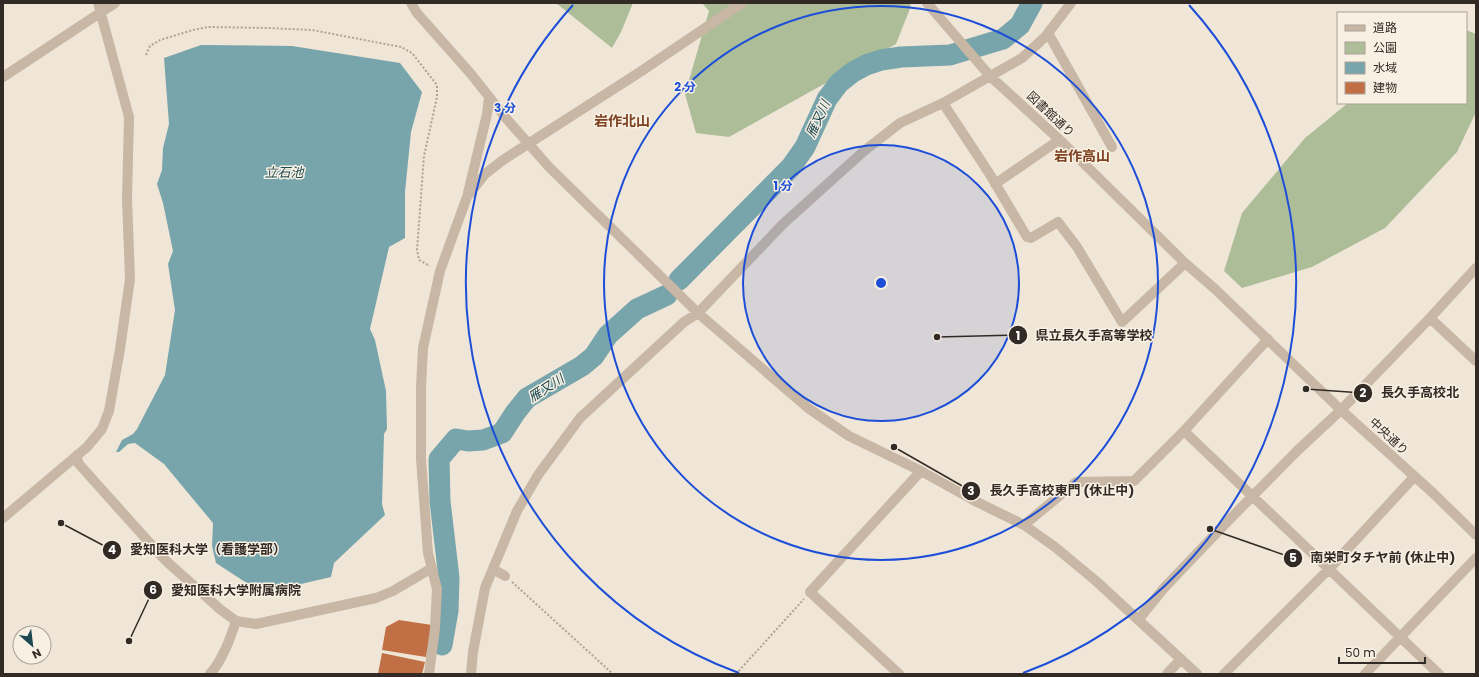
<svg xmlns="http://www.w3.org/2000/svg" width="1479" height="677" font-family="Poppins,'Noto Sans JP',sans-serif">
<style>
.green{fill:#adbd98}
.water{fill:#78a4ab}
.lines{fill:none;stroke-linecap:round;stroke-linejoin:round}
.river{stroke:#78a4ab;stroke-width:21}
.building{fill:#c16f44}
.path{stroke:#b2a18f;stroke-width:2;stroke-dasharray:2 2;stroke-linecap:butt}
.minor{stroke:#c7b7a4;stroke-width:10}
.ring{fill:none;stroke:#1d4ed8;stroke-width:2}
.labels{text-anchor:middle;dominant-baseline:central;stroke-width:3;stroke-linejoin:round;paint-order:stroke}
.street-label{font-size:12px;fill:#322b25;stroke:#f8f0e3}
.water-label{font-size:13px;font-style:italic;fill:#1d4952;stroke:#f8f0e3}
.quarter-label{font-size:14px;font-weight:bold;fill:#7e4122;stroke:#f8f0e3}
.centre{fill:#1d4ed8;stroke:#f8f0e3;stroke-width:2}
.ring-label{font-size:12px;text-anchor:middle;font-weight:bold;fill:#1d4ed8;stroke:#f8f0e3;stroke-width:3;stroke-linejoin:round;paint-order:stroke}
.leader{fill:none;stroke:#322b25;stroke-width:1.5}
.callout-dot{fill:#322b25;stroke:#f8f0e3;stroke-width:1.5}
.mark-label{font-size:12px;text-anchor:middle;font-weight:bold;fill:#fff}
.callout-label{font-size:13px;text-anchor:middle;font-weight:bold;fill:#322b25;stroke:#f8f0e3;stroke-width:3;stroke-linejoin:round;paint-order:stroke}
</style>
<rect width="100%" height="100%" fill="#efe6d7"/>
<!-- green -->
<path class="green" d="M556,3H633L621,32L612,48Z
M702,3H909L911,6L896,44L729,137L696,133L685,94L709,11Z
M1466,30L1476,34V112L1457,152L1385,228L1312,267L1242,288L1224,271L1242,213L1305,138L1348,103H1466Z"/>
<!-- water -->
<path class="water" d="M201,45L292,46L400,63L422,92L411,132L405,192V238L389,247L370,329L375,340L386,391L387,429L384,434L382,504L385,515L334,563L331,577L262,593L216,563L212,546L213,523L164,464L135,443L128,444L119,452H116L122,440L133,434L137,429L165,375L175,310L168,264L173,251L163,203L157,184L162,170L163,148L169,124L164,58Z"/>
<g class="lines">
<!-- river -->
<path class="river" d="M679,280L791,167L805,147L827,99L839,83L853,72L866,65L881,60L901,57L950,55L1003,39L1020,25L1032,3
M442,645L448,611L449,578L440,501L439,459L456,439L468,441L483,440L502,433L515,413L527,398L582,366L594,356L608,335L637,309L667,295"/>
</g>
<!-- building -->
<path class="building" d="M399,620L432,625L426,657L382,650L386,627Z
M382,653L425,662L422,674H378Z"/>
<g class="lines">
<!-- path -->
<path class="path" d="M146,55L150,46L160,40L193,30L208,27L269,28L312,30L401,47L412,53L437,85V97L424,156L417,250L419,260L430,266
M512,582L613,674
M736,674L804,599"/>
<!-- minor -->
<path class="minor" d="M411,3L417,13L471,74L505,117L549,167L698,313L808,408L849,436L921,471L975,501L1024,525L1055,547L1096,581L1197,674
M927,3L990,76L1063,143L1185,263L1215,289L1341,410L1433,493L1476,535
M1048,33L1112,147
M3,77L115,3
M943,103L989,173L1027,237L1031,238L1058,222L1077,247L1122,322L1185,263
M995,184L1059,140
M468,193L487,114L489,97
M1430,318L1476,361
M1184,431L1439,674
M77,455L78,463L165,560L221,610L236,621L256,624L376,598L393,591L432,568
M3,518L87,447L102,429L109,411L120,349L130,279L127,199L129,117L98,3
M1024,525L1076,482L1134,481L1184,431L1268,339
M493,569L505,576
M1138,620L1164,588L1227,522L1297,451L1341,410L1430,318L1476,268
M210,674C223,659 230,639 236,621
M429,674L435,628L437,589L428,553L421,459V387L423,348L440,271L467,197L485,174L503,160L640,72L742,3
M471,674L473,652L485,588L517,511L538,475L580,418L684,322L698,313L783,224L864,151L900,123L943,103L1022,58L1045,37L1071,3
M899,674L810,592L921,471
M1167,674L1181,659
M1224,674L1329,569L1414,477
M1365,674L1476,558"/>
</g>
<!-- distance rings -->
<circle cx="881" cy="283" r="138" fill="#1d4ed8" fill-opacity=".12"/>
<g class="ring">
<circle cx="881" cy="283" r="138"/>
<circle cx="881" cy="283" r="277"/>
<path d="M739 673A415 415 0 0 1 573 5M1189 5A415 415 0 0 1 1023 673"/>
</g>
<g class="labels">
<!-- street labels -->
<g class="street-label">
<text transform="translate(1051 114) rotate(43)">図書館通り</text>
<text transform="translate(1389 436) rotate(43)">中央通り</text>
</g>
<!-- water labels -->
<g class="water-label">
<text transform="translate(818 119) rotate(-65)">雁又川</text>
<text x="284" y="172">立石池</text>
<text transform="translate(546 388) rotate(-33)">雁又川</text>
</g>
<!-- quarter labels -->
<g class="quarter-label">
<text x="622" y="121">岩作北山</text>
<text x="1082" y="156">岩作高山</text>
</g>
</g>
<circle cx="881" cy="283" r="6" class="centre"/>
<g class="ring-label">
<text x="685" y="91">2 分</text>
<text x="505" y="112">3 分</text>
<text x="783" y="190">1 分</text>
</g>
<!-- callouts -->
<path class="leader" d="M937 337L1018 335M1306 389L1363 393M894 447L971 491M61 523L112 550M1210 529L1293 558M129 641L153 590"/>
<g class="callout-dot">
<circle cx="937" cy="337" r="4"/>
<circle cx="1306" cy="389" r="4"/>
<circle cx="894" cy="447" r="4"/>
<circle cx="61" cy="523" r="4"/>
<circle cx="1210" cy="529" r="4"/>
<circle cx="129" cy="641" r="4"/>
<circle cx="1018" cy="335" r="10"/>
<circle cx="1363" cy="393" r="10"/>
<circle cx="971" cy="491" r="10"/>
<circle cx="112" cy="550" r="10"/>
<circle cx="1293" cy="558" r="10"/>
<circle cx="153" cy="590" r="10"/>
</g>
<g class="mark-label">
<text x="1018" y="340">1</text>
<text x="1363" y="397">2</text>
<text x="971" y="495">3</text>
<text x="112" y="554">4</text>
<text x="1293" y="562">5</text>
<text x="153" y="594">6</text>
</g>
<g class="callout-label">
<text x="1094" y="340">県立長久手高等学校</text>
<text x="1420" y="397">長久手高校北</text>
<text x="1062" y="495">長久手高校東門 (休止中)</text>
<text x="208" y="554">愛知医科大学（看護学部）</text>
<text x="1383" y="562">南栄町タチヤ前 (休止中)</text>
<text x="236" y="595">愛知医科大学附属病院</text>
</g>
<!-- border -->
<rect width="1479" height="677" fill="none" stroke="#322b25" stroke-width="8"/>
<!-- legend -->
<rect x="1337" y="12" width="130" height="92" fill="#f8f0e3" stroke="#a9a197"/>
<rect x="1345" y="25" width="20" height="6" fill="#c7b7a4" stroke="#a9a197"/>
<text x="1373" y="32" font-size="12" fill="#322b25">道路</text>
<rect x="1345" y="42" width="20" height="12" fill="#adbd98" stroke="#a9a197"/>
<text x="1373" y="52" font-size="12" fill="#322b25">公園</text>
<rect x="1345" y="62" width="20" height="12" fill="#78a4ab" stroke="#a9a197"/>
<text x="1373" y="72" font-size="12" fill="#322b25">水域</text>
<rect x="1345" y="82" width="20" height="12" fill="#c16f44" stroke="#a9a197"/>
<text x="1373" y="92" font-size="12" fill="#322b25">建物</text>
<!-- north arrow -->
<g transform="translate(32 645) rotate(152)"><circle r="19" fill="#f8f0e3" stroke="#a9a197"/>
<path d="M0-3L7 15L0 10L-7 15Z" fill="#1d4952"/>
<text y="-6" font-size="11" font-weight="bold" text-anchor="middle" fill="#322b25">N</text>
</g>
<!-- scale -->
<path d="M1339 657v6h86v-6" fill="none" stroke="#322b25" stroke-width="2"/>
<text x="1345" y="657" font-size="12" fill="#322b25" stroke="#f8f0e3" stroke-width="3" paint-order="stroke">50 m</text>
</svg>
